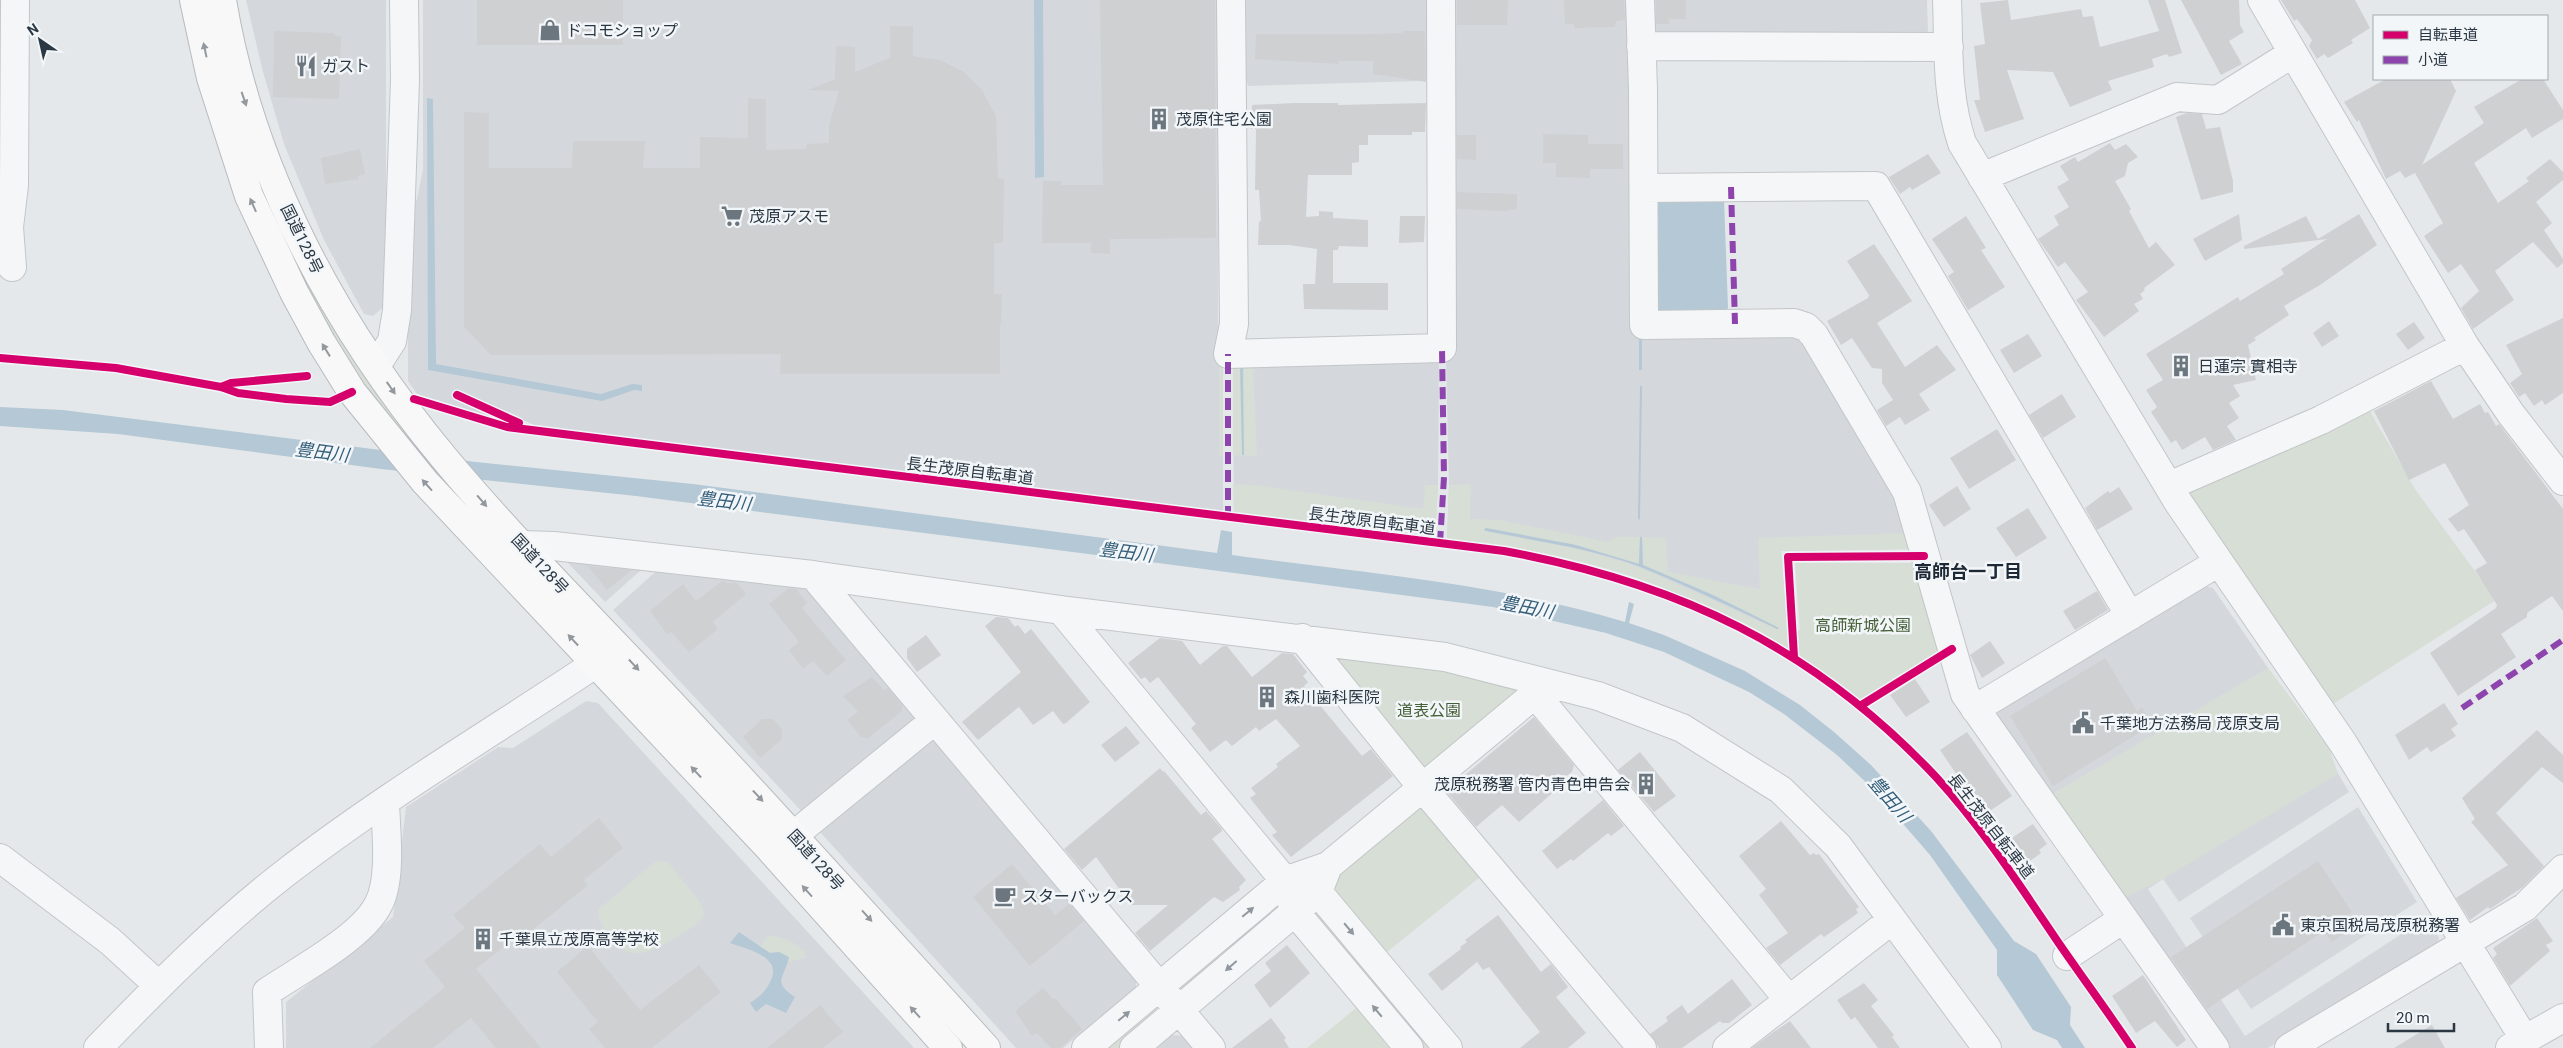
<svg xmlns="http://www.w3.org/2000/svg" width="2563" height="1048" font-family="Roboto,'Noto Sans JP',sans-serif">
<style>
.built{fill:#d4d8dd}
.green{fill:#d7ded6}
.water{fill:#b4c8d5}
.building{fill:#ced0d2}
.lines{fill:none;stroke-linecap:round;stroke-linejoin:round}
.minor-casing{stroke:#c3c6c8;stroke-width:30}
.highway-casing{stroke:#b7bbbf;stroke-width:30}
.minor{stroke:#f4f6f7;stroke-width:28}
.highway{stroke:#f8f8f8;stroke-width:28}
.quiet{stroke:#8e44ad;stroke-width:6;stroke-dasharray:12 6;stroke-linecap:butt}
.cycleway-casing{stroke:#f3f6f9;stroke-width:11}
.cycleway{stroke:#d6006c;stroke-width:8}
.oneway{fill:#92989e}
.oneway2{fill:#90979e}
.labels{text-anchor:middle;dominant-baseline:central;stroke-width:5;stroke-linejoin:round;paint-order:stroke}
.poi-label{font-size:16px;fill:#2b3844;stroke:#f3f6f9;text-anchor:start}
.street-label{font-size:16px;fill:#2b3844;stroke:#f3f6f9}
.park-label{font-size:16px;fill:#466038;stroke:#f3f6f9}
.water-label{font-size:18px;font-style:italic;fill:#345e79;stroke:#f3f6f9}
.neighbourhood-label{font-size:18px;font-weight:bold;fill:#1d2935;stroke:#f3f6f9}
</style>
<rect width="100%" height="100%" fill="#e5e8ea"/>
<!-- built -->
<path class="built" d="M246,0H386V305L373,316L364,314L324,240L284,144L263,72Z
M423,0H1218V336L1223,337V512L536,426L458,390L454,399L506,422L417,394L408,381V216L417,199L423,169Z
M1244,0H1430V76L1422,81L1248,86L1244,72Z
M1454,0H1632L1634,333L1797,334L1897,493L1914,549L1781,551L1788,631L1751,629L1647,580L1582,561L1515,547L1447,540L1449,485L1446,359Z
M1646,0H1927L1928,33L1922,37H1654Z
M1439,358L1438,485L1435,537L1234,513L1233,370L1237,365Z
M574,555L648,564L605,602L568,563Z
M663,565L803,582L922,718L805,815L613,610Z
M2201,585L2213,588L2323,748L2349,792L2179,902L2163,879L2148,889L2245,1036L2426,918L2439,938L2438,947L2268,1048H2227L1992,716L1995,707Z
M586,701L598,703L914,1048H286V1002L393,917L406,807L498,747L513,748Z
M934,731L1136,972V987L1063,1048H1016L820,832L822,821Z
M2358,807L2417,902L2251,1009L2190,918Z
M1172,1035L1189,1036L1199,1048H1157Z"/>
<!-- green -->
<path class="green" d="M273,210C314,299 364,380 425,457C447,484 472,510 495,537C413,457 341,364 292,259C285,245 272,227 273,210Z
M1219,357L1223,358V455L1219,456Z
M1237,365H1253L1257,456L1233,455V370Z
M2368,408L2415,489L2496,600L2330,706L2187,497L2189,486Z
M1233,484L1254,485L1423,509L1425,485H1438L1435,537L1234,513Z
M1471,484L1470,519L1499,520L1608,542L1616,537H1640L1639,564L1576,545L1487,528L1484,529L1486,531L1575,548L1637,566L1777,629L1778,627L1713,595L1642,565V537L1666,538L1668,572L1760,589L1758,538L1909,533L1914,549L1781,551L1787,631L1800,630L1795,563H1913L1915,565L1941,650L1859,700C1735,604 1603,552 1447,540L1449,485Z
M1333,650L1519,683L1520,696L1433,768H1416L1328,658Z
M2268,668L2329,748L2338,774L2163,879L2122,899L2045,798Z
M1415,802L1427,804L1485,873L1387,952L1332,887L1334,869Z
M656,861L668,862L702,905L704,915C701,922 691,928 684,932C656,952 625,968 605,931C601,924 597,917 599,909Z
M1272,909L1275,913L1180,993L1177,984Z
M1321,912L1437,1048H1420L1314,918Z
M768,936C783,936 794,942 805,952V958L788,962L779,952L770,953L760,947Z
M1154,1002L1163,1012L1120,1048H1100Z
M1356,1008L1389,1048H1307Z"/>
<!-- water -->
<path class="water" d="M1034,0H1043L1044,177L1035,178Z
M427,98L433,99L436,364L601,394L632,384L642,385V391L634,390L602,401L428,370Z
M1661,196L1724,200L1728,308L1722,314H1654V203Z
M1639,336H1642V370H1639Z
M1240,365H1243L1244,455H1242Z
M1640,385L1642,387L1640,520L1638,518Z
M0,407L63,410L476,462L693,484L1217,553L1221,530L1232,532V555C1363,573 1498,583 1625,622L1629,602L1634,604L1629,623L1664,635L1745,671L1800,705L1834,732L1871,765L1931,831L2014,941L2036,954L2071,1007L2070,1025L2085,1048H2062L2057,1040L2033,1030L1997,975V950L1930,855L1872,788L1837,755L1784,714L1749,692L1664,652L1606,633L1493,607L1143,561L636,496L381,469L118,434L0,426Z
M1486,528L1576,545L1639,564L1640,537H1642L1643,565L1713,595L1779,628L1777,629C1732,607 1685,585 1638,566C1590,548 1536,541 1486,531L1484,530Z
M739,932L770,953L779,952L789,957C785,977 771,982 795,997L786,1013L766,1004L756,1012L750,1003C760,997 766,991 771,980C782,956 746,949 730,943Z"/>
<!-- building -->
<path class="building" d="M477,0H623V45H477Z
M1100,0H1215L1216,238L1110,239V254L1091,253V243H1042L1043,181H1061V185H1103Z
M1457,0H1508L1507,25H1457Z
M1564,0H1624L1625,20L1616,21L1615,27L1574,28V24H1565Z
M1656,0H1686V19H1669V24H1656Z
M2008,0L2011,20L2081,9L2083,17L2093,16L2100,47L2159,31L2148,0H2165L2182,53L2169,57L2167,54L2152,59L2154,67L2108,81L2112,90L2070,107L2053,72L2007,70L2024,119L1985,132L1974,100H1980L1974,46L1985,44L1980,3Z
M2181,0H2239L2240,25L2244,32L2229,41L2242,64L2221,75Z
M2281,0H2355L2370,28L2351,40L2353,43L2328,58L2324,54L2317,59L2309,46L2312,40L2297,19L2294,21Z
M890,26H913V56L940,60L964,72L982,90L996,116L998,178L1004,179L1003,243H994V294H1002L1001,325H1000V374H780L781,354L491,355L464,327V112L489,113V168H572L573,141H645L643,168H700V137L748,138V98L766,99V150L806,149L807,144L829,143V125L839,91L808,90L835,79L836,46L855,47V72L890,58Z
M274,31L335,33L334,35L341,36L339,99L273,97Z
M1403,31H1425L1426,82L1373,74V61H1339V64L1255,59L1256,34H1373L1402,33Z
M2386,79H2450L2456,91L2422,165L2484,123L2474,107L2522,79H2543L2563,110V119L2532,138L2526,128L2474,163L2498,203L2529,181L2526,178L2550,159L2563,172V180L2536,202L2552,223L2544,230L2563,259V263L2557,268L2533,242L2495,271L2514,300L2473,329L2461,308L2479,291L2461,264L2448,273L2424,236L2443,223L2415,173L2405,178L2400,171L2386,179L2359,120L2357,122L2344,102Z
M1294,103H1338V105L1426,103L1425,132H1412V135H1368V145H1359V162L1352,163V175H1308L1306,217L1319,216V211L1333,212V218L1368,220V247L1339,246L1338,250H1333V283H1388V310L1304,309L1303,284H1315L1317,249L1289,245H1258L1259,222L1261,220L1259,190H1255L1256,129H1251L1252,105Z
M2187,113L2202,114L2206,129L2220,127L2233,181V192L2201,200L2176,117Z
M1543,134L1588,135V144H1623V169H1590V178L1556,177V163H1543Z
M1457,135H1476V160L1457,159Z
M2110,143L2115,150L2126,144L2138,157L2128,163L2125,176L2115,181L2131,209L2129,211L2149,248L2156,242L2175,265L2144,288L2145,290L2140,294L2143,299L2134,304L2139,311L2104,337L2076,300L2088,292L2065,262L2058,267L2038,239L2059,225L2054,216L2069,207L2057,187L2069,180L2060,166L2075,157L2078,162Z
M360,149L365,174L358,176L359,179L325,184L321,158Z
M1928,154L1941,173L1912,190L1910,187L1900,194L1889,177Z
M1457,192L1517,194V209L1504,211L1457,209Z
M2239,214L2242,240L2205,261L2193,239Z
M2359,214L2377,245L2320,285L2284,306L2289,315L2254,338L2256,340L2248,345L2256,380L2233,385L2240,396L2229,403L2239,418L2227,426L2236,440L2213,450L2205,437L2182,450L2176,440L2171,443L2151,412L2157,407L2146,390L2163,380L2146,354L2238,297L2240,301L2284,274L2281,269L2327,239L2244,249V246L2306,216L2318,239Z
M1400,216H1425L1424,242L1399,243Z
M1966,216L1986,248L1981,250L2005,287L1968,310L1948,276L1954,272L1932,239Z
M1874,244L1912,301L1877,323L1905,367L1937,345L1956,370L1919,394L1930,410L1905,425L1900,417L1886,426L1877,410L1893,400L1882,383V369L1872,368L1852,338L1841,345L1827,321L1868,298L1869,295L1847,261Z
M2563,318V393L2545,405L2542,400L2534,406L2525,393L2519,397L2510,383L2522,374L2506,345Z
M2329,321L2339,336L2322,347L2313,333Z
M2414,322L2425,338L2408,350L2396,334Z
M2028,334L2042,356L2014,373L2000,350Z
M2431,381L2453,419L2480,404L2485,413L2488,412L2496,426L2499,424L2563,509V611L2552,596L2527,613V617L2501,634L2516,657L2458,696L2430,653L2496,608L2497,605L2475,570L2487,563L2464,529L2458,532L2448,519L2469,505L2445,463L2409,480L2374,411Z
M2062,394L2076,417L2043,438L2029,415Z
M1997,429L2016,460L1969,489L1950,458Z
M1957,486L1971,509L1944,527L1929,505Z
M2119,487L2133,509L2097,530L2085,508L2108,491L2110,493Z
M2028,508L2047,538L2016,557L1996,528Z
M588,566L632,570L607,590Z
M722,581L728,583L736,582L746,594L713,622L718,629L689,652L671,632L667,634L650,611L683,584L696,601Z
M789,588L796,589L807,603L802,608L846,660L827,676L813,661L803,669L789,650L799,642L769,604Z
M2097,591L2108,610L2075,630L2063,611Z
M996,617L1008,618L1015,627L1018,625L1025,634L1031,629L1090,702L1066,723L1063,724L1053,711L1033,725L1019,707L978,740L962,722L1021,672L985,626Z
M926,635L941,655L917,672L907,658V649Z
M1160,638L1182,641L1200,665L1223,646H1227L1252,677L1282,653L1293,654L1307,672L1303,676L1308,682L1304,686L1362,756L1371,749L1393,776L1291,857L1272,835L1277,832L1250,798L1256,794L1251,788L1278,767L1276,764L1300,746L1276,719L1259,731L1256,727L1232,746L1226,740L1210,752L1191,728L1196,724L1158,677L1150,683L1145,677L1141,679L1128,663Z
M1990,641L2005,663L1982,678L1970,655Z
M2105,658L2137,711L2142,707L2152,725L2053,786L2010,716Z
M872,677L884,690L888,688L902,705V711L867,739L864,737L862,738L847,720L858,712L843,696Z
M1915,679L1930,702L1906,717L1890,695Z
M2444,703L2458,724L2451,729L2456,736L2431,752L2427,747L2409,760L2395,735Z
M1534,717L1574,765L1572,772L1562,779L1565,782L1519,822L1502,805L1476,827L1446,791Z
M762,719H773L782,729V739L760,758L743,737Z
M1126,726L1140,743L1115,762L1101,745Z
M2537,730L2563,755V783L2542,767L2496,813L2544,866L2523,887L2490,909L2488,907L2470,920L2456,898L2508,865L2471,822L2475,819L2462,798Z
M1967,732L2012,796L1984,815L1940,750Z
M1640,752L1676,796L1654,812L1618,770Z
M1160,768L1163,772L1164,771L1201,815L1206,811L1221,828L1222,831L1212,839L1246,880L1239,887L1240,890L1223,902L1214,897L1150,951L1135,933L1168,905H1131L1096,857L1082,870L1064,849Z
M1603,800L1624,826L1611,836L1608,833L1573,861L1571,859L1557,869L1542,851Z
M599,818L623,848L584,880L588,885L526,935L524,931L476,969L541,1048H496L471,1018L433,1048H370L445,987L424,961L465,928L453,915L540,844L551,857Z
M1781,821L1810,855L1814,853L1816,855L1819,854L1859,907L1856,909L1858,913L1837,928L1824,937L1821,934L1780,965L1766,948L1788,933L1759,895L1766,889L1739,856Z
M2033,824L2047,844L2039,850L2041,853L2027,863L2026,860L2022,862L2007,841Z
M2318,861L2352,912L2342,919L2349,930L2332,942L2324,931L2207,1009L2171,957Z
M1012,864L1055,915L1069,904L1084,921L1030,966L973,897Z
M1498,915L1541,972L1551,964L1568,987L1556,997L1586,1033L1568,1048H1520L1540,1032L1489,967L1483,970L1477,962L1442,991L1428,974L1461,949L1460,947L1467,942L1465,940Z
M2537,918L2553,941L2546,945L2550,951L2510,986L2493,958L2497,954L2493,948Z
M1287,945L1310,973L1270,1008L1254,985L1271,971L1265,963Z
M588,946L640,1010L699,965L721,992L652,1048H605L589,1029L598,1022L557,972Z
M2143,975L2186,1040L2177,1047L2155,1021L2136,1033L2112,996Z
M1732,979L1752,1005L1729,1023H1722L1720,1021L1682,1048H1659L1650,1034L1668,1021L1666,1017L1682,1005L1688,1014Z
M1864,983L1878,1000L1871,1006L1894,1035L1892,1037L1900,1048H1878L1855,1017L1851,1020L1837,1000Z
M1043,988L1053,999L1055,998L1082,1029L1060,1048H1051L1037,1033L1032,1036L1015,1011Z
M820,1005L843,1032L823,1048H767Z
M1271,1018L1286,1038L1284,1040L1289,1048H1232Z
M1790,1021L1811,1048H1752L1772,1033Z
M2432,1025L2445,1048H2394Z"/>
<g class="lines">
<!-- minor casing -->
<g class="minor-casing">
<path id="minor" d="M1231,0L1234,324L1228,354L1442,348L1441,0
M1640,0L1643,89L1644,325L1794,323L1806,327L1814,335L1907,492L1965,694L2215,1048
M1947,0C1949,51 1946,94 1962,143L2178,502L2343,743L2525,1040
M2262,0L2465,346L2511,414L2563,481
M1641,46L1949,47
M1982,177L2177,97L2218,100L2293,53
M1644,188L1876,186L2130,616
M12,267L9,227L14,185L15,0
M376,366L392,341L397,310L405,80L404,0
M2169,486L2321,420L2465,346
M504,549L522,545L554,546L813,575L1061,610L1445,657L1598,696L1682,728L1781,790L1838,846L1987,1048
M813,575L1211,1048
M1061,610L1285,881L1295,912L1409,1048
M1302,638L1422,787L1642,1048
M1535,694L1789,1000
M1975,709L2219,562
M794,835L935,720
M0,858L110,941L159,986
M1301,886L1318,892L1448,1048
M2067,956L2123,919
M98,1048C157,987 217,926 284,874C382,798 491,733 595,664L612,648
M269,1048L267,992C298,971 362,937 378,905C392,880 386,831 385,803
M1086,1048L1285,881L1328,866L1547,684
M1134,1048L1318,892L1328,866
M1727,1048L1892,920
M2289,1048L2525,907L2563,869
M2510,1048L2563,1018"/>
</g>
<!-- highway casing -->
<g class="highway-casing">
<path id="highway" d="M194,0L211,78L249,196L294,292L321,342L352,392L425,482L769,848L948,1048
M222,0C250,170 335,327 445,459C515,543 594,621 669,701C776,816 881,932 986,1048"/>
</g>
<!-- minor -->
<use href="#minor" class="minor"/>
<!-- highway -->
<use href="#highway" class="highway"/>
<!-- quiet -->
<path class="quiet" d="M1731,187L1735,324
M1228,518V354
M1440,543L1444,477L1442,348
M2462,708L2563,640"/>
<!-- cycleway casing -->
<g class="cycleway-casing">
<path id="cycleway" d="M0,358L116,368L221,387L238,393L286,399L330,402L352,392
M221,387L231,383L307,376
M457,395L519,423
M414,399L507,427L1504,551C1678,583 1814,647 1936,777C1982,827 2020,886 2058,942C2082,977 2108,1012 2132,1048
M1794,657L1788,557L1924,556
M1860,706L1952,649"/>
</g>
<!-- cycleway -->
<use href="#cycleway" class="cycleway"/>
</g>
<!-- one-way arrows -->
<defs><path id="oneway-solid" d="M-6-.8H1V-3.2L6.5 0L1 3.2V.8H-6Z" transform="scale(1.25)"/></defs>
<g class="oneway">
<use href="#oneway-solid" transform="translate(205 50) rotate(-102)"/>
<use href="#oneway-solid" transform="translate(244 99) rotate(71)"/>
<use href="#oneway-solid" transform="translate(253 205) rotate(-114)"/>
<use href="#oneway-solid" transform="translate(326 350) rotate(-122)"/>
<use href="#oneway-solid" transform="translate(391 388) rotate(55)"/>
<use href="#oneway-solid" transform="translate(427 485) rotate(-132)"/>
<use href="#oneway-solid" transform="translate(482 501) rotate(49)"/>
<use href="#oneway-solid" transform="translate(573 640) rotate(-133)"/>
<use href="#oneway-solid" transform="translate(634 665) rotate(47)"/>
<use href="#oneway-solid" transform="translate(696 772) rotate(-133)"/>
<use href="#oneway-solid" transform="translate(758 796) rotate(47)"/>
<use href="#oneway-solid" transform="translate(807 891) rotate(-132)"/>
<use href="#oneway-solid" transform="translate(867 916) rotate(48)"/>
<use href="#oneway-solid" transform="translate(915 1012) rotate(-132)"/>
</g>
<g class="oneway2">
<use href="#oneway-solid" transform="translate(1248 912) rotate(-40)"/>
<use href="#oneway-solid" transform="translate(1349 929) rotate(50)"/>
<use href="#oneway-solid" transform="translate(1231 966) rotate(139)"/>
<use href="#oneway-solid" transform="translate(1377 1011) rotate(-130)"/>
<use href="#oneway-solid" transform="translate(1124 1016) rotate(-40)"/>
</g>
<!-- icons -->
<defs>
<g id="shop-bare" transform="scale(1.725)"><path d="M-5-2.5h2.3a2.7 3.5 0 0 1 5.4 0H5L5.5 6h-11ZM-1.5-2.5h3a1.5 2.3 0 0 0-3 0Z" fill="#6c767e" stroke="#f3f6f9" stroke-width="2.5" paint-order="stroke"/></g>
<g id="restaurant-bare" transform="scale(1.725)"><path d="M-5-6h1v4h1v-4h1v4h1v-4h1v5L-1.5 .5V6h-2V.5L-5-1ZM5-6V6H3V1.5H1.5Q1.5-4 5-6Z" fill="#6c767e" stroke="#f3f6f9" stroke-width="2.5" paint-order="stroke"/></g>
<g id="building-bare" transform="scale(1.725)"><path d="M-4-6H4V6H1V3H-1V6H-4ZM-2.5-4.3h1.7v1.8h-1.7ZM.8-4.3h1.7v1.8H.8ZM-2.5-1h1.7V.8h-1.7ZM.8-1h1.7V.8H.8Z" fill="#6c767e" stroke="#f3f6f9" stroke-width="2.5" paint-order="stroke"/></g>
<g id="supermarket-bare" transform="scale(1.725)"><path d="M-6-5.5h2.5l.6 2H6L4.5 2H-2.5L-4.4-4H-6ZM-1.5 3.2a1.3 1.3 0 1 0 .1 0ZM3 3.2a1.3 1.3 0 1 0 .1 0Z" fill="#6c767e" stroke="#f3f6f9" stroke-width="2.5" paint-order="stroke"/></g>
<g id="civic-bare" transform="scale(1.725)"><path d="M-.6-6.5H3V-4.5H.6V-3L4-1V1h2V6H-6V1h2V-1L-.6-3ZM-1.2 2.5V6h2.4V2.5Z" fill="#6c767e" stroke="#f3f6f9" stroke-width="2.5" paint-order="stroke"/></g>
<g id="cafe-bare" transform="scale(1.725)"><path d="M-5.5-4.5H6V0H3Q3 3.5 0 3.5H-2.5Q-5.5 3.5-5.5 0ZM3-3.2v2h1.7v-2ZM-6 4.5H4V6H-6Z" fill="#6c767e" stroke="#f3f6f9" stroke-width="2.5" paint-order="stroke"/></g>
</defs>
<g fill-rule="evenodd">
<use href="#shop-bare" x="550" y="30"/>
<use href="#restaurant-bare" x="306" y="66"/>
<use href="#building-bare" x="1159" y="119"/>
<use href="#supermarket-bare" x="732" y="216"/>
<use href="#building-bare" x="2181" y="366"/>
<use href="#building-bare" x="1267" y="697"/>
<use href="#civic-bare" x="2083" y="723"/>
<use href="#building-bare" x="1646" y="784"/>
<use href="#cafe-bare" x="1005" y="896"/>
<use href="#civic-bare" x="2283" y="925"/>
<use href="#building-bare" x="483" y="939"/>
</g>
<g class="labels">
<!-- poi labels -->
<g class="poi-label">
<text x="566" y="30">ドコモショップ</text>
<text x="322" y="66">ガスト</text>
<text x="1176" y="119">茂原住宅公園</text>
<text x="749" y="216">茂原アスモ</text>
<text x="2198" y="366">日蓮宗 實相寺</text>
<text x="1284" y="697">森川歯科医院</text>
<text x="2100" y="723">千葉地方法務局 茂原支局</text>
<text x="1630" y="784" text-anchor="end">茂原税務署 管内青色申告会</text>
<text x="1022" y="896">スターバックス</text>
<text x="2300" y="925">東京国税局茂原税務署</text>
<text x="499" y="939">千葉県立茂原高等学校</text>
</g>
<!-- street labels -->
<g class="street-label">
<text transform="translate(302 239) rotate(64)">国道128号</text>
<text transform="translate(970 471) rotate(7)">長生茂原自転車道</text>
<text transform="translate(1372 521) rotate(7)">長生茂原自転車道</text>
<text transform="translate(540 564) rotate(47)">国道128号</text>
<text transform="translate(1991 826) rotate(52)">長生茂原自転車道</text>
<text transform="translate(816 860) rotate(48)">国道128号</text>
</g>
<!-- park labels -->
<g class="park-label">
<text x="1863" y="625">高師新城公園</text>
<text x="1429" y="710">道表公園</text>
</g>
<!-- water labels -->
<g class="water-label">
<text transform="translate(322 452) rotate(7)">豊田川</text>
<text transform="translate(724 501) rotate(7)">豊田川</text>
<text transform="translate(1126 552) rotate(7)">豊田川</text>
<text transform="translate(1527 607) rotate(11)">豊田川</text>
<text transform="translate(1890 799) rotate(49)">豊田川</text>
</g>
<!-- neighbourhood labels -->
<g class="neighbourhood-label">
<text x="1968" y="571">高師台一丁目</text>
</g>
</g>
<!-- legend -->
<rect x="2373" y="15" width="175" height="65" fill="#f3f6f9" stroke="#a3aab1"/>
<rect x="2383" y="31" width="25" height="8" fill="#d6006c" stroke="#a3aab1"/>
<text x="2418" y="40" font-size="15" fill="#2b3844">自転車道</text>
<rect x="2383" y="56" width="25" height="8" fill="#8e44ad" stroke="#a3aab1"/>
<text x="2418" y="65" font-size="15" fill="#2b3844">小道</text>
<!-- north arrow -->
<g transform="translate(40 40) rotate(326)" stroke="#f3f6f9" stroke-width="4" paint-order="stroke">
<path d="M0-4L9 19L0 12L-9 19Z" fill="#2b3844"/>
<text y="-8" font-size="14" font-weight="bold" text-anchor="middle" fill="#2b3844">N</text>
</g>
<!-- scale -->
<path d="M2388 1023v8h66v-8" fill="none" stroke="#2b3844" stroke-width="2.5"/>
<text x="2396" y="1023" font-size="15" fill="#2b3844" stroke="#f3f6f9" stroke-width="4" paint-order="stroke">20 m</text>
</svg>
